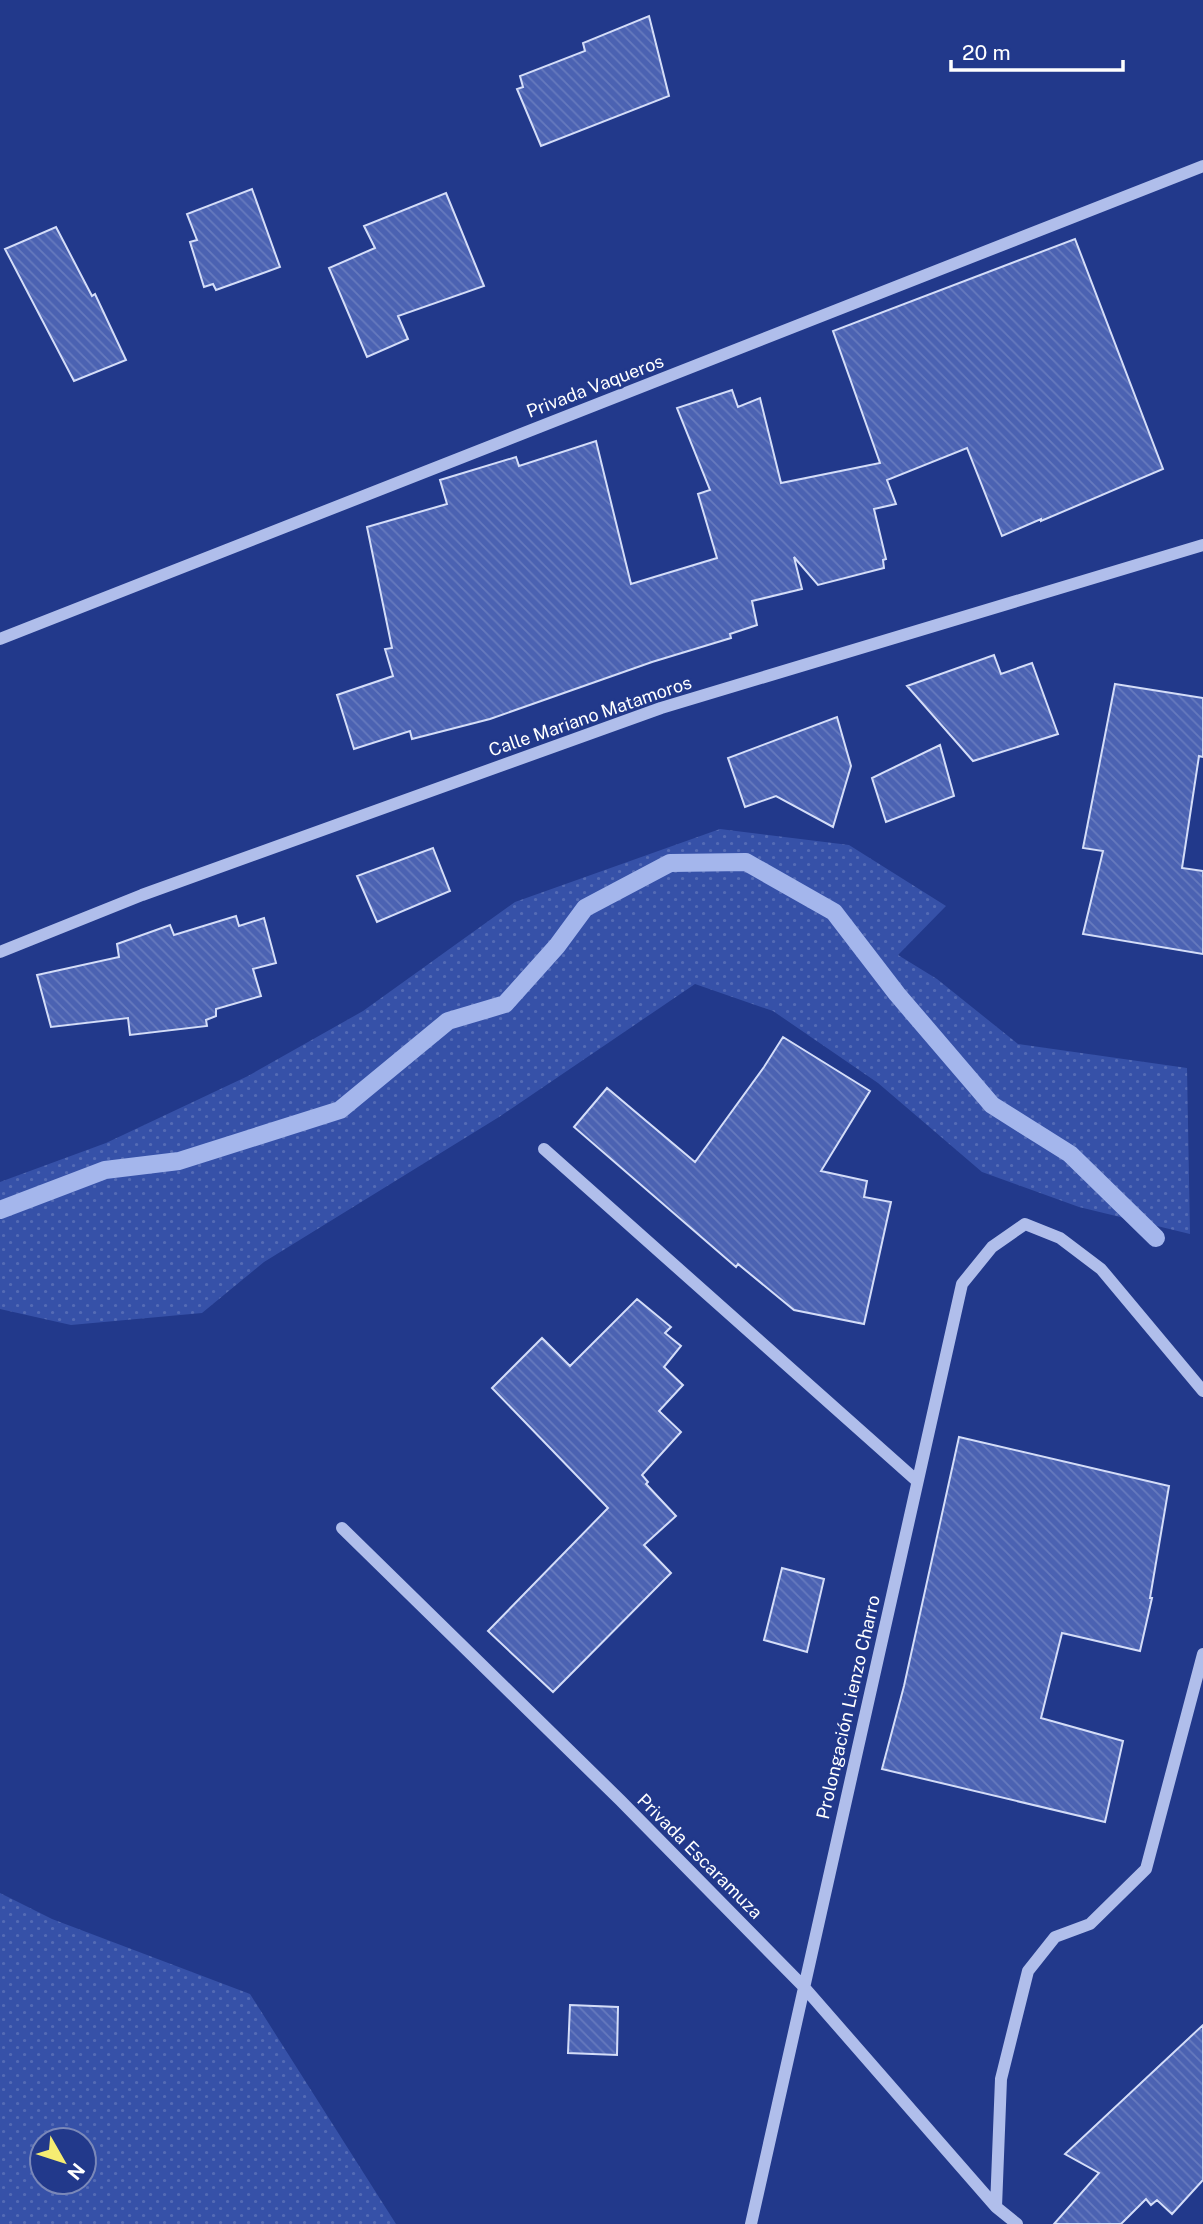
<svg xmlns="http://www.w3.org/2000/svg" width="1203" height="2224" font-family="'Public Sans',sans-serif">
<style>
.grass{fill:url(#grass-dots);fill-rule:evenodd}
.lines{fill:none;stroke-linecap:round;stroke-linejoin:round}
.stream{stroke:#a4b6ec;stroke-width:18}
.building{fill:url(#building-back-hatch);stroke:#d4ddf8;stroke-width:2}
.minor{stroke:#b0beeb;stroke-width:12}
.labels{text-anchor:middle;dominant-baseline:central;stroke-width:5;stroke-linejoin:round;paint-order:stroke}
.street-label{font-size:18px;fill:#fff;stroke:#22398b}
</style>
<defs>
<pattern id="grass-dots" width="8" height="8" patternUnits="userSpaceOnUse" patternTransform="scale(1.75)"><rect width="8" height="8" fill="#3651a8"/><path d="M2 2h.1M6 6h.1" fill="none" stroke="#546bb5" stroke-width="1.8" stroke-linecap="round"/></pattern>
<pattern id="building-back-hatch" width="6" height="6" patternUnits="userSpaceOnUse" patternTransform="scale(1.75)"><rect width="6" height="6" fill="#4b62b2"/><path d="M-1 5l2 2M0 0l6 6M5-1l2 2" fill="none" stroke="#667abe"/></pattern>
</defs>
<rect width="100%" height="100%" fill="#22398b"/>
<!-- grass -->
<path class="grass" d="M720,829L849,845L946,906L898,955L937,979L1018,1044L1187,1068L1190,1234L1079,1207L982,1172L878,1083L773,1011L695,984L499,1117L264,1262L202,1313L71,1325L0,1309V1182L106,1143L248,1076L363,1011L515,902Z
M0,1893L52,1919L250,1994L396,2224H0ZM84,2140V2182H42V2140Z"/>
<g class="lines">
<!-- stream -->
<path class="stream" d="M0,1210L105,1170L179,1161L340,1110L448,1021L505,1004L557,946L585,908L670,863L746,862L834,912L897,994L992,1105L1070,1154L1156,1238"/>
</g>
<!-- building -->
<path class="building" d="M649,16L669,96L541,146L517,89L523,87L520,76L585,51L583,43Z
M252,189L280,267L216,290L213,284L204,287L190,242L197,240L187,214Z
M446,193L484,286L398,316L408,339L367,357L329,268L375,248L364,226Z
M56,227L92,296L95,294L126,360L74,381L5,249Z
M1075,239L1163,469L1041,521V519L1002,536L967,448L887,480L896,504L874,509L886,559L883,560L884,568L818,585L794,557L802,589L752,601L757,625L730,634L731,638L652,662L490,719L412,739L410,731L354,749L337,695L393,676L385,649L392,648L367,527L447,504L440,480L516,457L519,466L596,441L631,584L717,558L698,494L710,490L677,408L732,390L738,407L760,398L781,483L880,463L833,331Z
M994,655L1001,674L1032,663L1058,734L973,761L907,686Z
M1115,684L1203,698V757L1199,756L1182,868L1203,871V954L1083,934L1103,851L1083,848Z
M837,717L851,766L833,827L776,796L745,807L728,758Z
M940,745L954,796L886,822L872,778Z
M433,848L450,891L377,922L357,876Z
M236,916L239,926L264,918L276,963L253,969L261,996L216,1009V1016L206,1020L207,1026L130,1035L128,1018L51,1027L37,975L119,957L117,944L170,925L174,935Z
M783,1037L870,1091L821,1171L867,1181L864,1197L891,1202L864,1324L794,1310L738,1264L736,1267L574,1127L607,1088L695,1162L764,1067Z
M637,1299L671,1327L665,1333L681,1346L664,1367L683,1385L659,1411L681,1432L642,1475L648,1482L646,1484L676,1516L644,1545L671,1573L553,1692L488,1631L608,1508L492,1388L542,1338L570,1366Z
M959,1437L1169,1486L1150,1598H1152L1140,1651L1062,1633L1041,1718L1123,1741L1105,1822L882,1769L904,1686Z
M782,1568L824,1579L807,1652L764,1640Z
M570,2005L618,2007L617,2055L568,2053Z
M1203,2025V2180L1172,2214L1157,2200L1151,2205L1146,2199L1121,2224H1054L1099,2173L1065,2154Z"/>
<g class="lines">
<!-- minor -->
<path class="minor" d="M0,639L1203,166
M0,952L142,895L661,708L1203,545
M544,1149L917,1481
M342,1528L620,1800L803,1986L996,2207L1017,2224
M996,2207L1001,2079L1028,1971L1055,1937L1090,1924L1146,1869L1203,1654
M751,2224L962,1284L992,1247L1025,1224L1060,1238L1101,1269L1203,1391"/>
</g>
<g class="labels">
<!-- street labels -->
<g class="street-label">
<text transform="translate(595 386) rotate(-21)">Privada Vaqueros</text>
<text transform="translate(590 716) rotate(-19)">Calle Mariano Matamoros</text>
<text transform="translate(848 1707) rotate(-77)">Prolongación Lienzo Charro</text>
<text transform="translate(700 1856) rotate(45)">Privada Escaramuza</text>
</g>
</g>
<!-- north arrow -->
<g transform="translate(63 2161) rotate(129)"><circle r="33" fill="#22398b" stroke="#7a88b9" stroke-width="2"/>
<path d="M0-5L12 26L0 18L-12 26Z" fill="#f6ed72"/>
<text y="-10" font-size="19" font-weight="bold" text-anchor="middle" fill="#ffffff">N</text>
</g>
<!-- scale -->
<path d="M951 60v10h172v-10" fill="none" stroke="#ffffff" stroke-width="3.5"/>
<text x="962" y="60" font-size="21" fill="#ffffff" stroke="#22398b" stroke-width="5" paint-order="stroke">20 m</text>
</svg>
